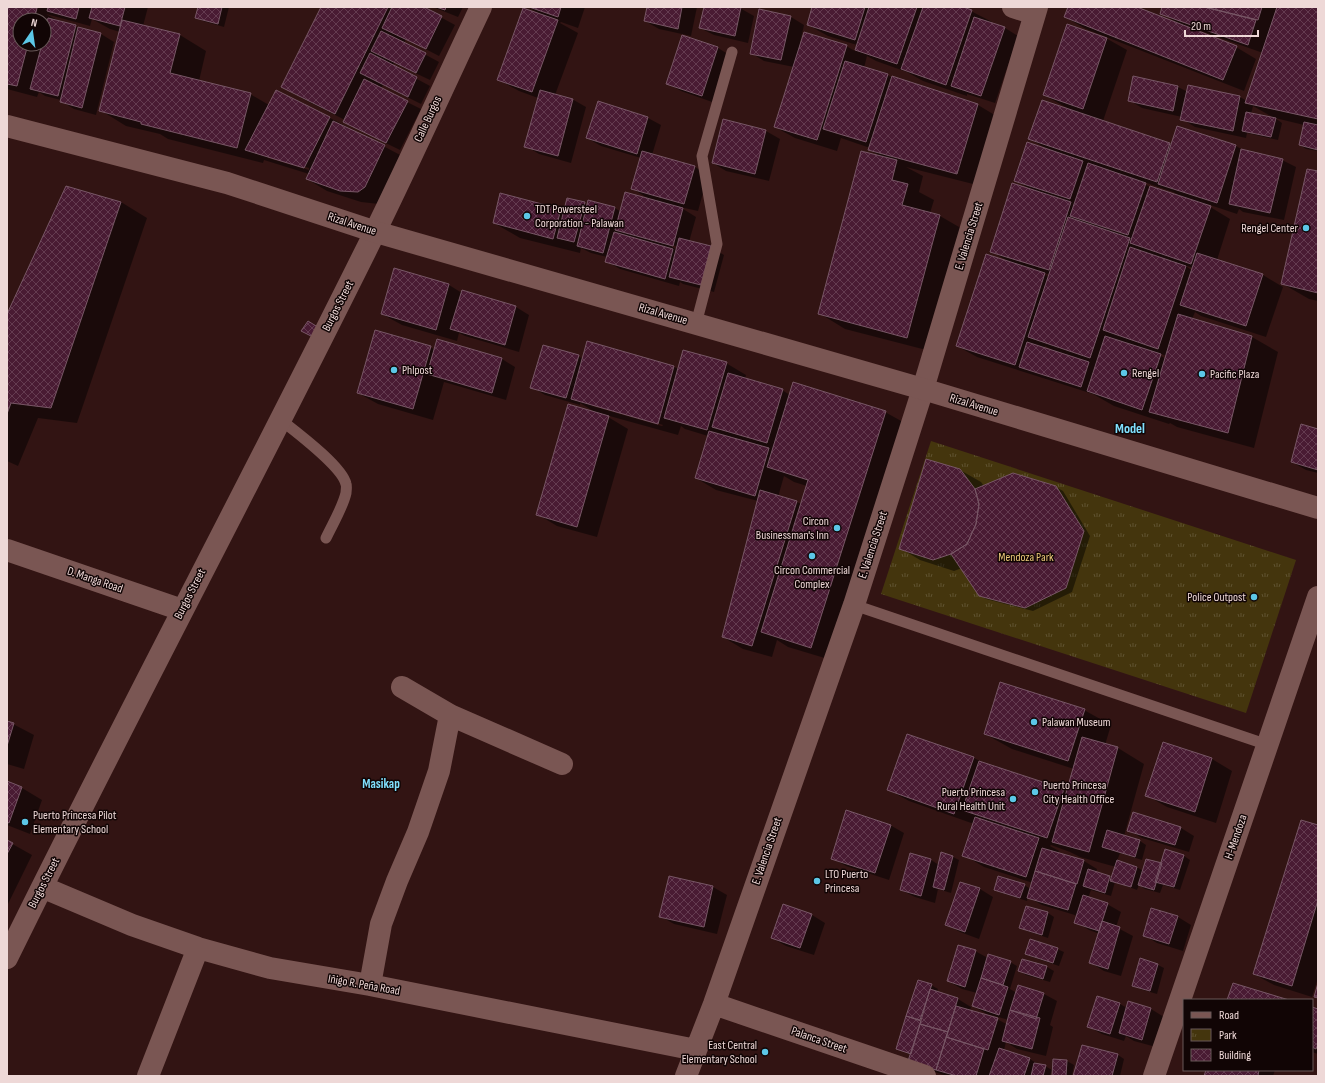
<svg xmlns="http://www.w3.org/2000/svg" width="1325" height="1083" font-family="'Sofia Sans Condensed',sans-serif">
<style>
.park{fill:url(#park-tufts)}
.shadow{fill:#0007;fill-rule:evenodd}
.building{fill:url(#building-cross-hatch);stroke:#785766}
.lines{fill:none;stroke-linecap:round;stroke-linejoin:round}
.lane{stroke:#7a5653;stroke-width:11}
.street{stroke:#7a5653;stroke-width:22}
.secondary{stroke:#7a5653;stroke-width:22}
.poi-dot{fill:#5cc7e7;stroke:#110505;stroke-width:1.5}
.labels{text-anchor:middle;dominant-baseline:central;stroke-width:3;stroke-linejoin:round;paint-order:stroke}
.street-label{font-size:12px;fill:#eed8d7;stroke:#110505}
.poi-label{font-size:12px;fill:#eed8d7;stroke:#110505;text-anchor:start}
.park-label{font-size:12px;fill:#eac979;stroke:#110505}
.neighbourhood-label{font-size:13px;font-weight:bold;fill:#80e0fe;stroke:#110505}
.quarter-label{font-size:14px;font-weight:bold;fill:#80e0fe;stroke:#110505}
</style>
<defs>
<pattern id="park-tufts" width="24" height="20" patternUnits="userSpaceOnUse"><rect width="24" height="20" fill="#44350d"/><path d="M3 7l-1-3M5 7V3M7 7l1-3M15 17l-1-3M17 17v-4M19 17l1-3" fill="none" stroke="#5f5230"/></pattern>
<pattern id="building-cross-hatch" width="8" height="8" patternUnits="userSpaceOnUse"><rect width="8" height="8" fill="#491b33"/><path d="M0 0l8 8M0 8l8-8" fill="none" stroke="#643b50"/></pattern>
</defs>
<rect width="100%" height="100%" fill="#321413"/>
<!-- park -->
<path class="park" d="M931,441L1296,560L1246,713L881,594Z"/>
<!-- shadow -->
<path class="shadow" d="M7,7H148L143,26L180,35L206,51L199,81L250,94L269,105L330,118L404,157L379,204L361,202L327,191L307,179L309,174L264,160L263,163L168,139L160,134L126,126L100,110L120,32L110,29L92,19L90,26L46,14L57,20L56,21L101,34L114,42L96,115L74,109L61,101V100L45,96L39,92L37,97L7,89ZM20,20H44V44H20ZM268,156L309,168V170L268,158Z
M199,7H229L224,27L203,21L196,17Z
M322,7H422L455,25L439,56L406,39L404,43L439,62L430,80L394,63L393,66L430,86L421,104L383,85L381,89L421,109L400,150L357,129L344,121L345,120L309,102L282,87Z
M433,7H463L458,17Z
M528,7H585L578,28L561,22L560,23L578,33L555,95L572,99L586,107L571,163L539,154L526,146L538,98L519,91L499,80L540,14Z
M648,7H697L691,36L659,29L645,21Z
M705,7H738L754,16L748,43L714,35L700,28Z
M813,7H960L971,11L992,22L991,23L1005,28L1018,36L995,103L967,94V96L923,81L907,72L876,61L867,56L864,68L887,75L893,78L978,105L998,117L977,185L906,167L923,176L919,192L934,200L930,213L940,216L966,231L934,352L845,329L819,313L881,156L869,150L870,148L841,138L837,151L795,138L775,127L794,67L764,61L751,53L791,17L804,25L800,43L846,46L855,51L857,45L828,36L808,25Z
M1069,7H1134L1176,23V22L1161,13L1164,7H1318V151L1306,149L1300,145L1304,125L1275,118L1282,123L1278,140L1247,133L1246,138L1195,127L1182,119V117L1142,108L1129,100L1134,77L1178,87L1188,92L1189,86L1240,97L1247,101L1263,53L1184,25V26L1236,47L1256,59L1244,91L1086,29L1065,17ZM1253,106L1274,118L1251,114Z
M1104,37L1127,50L1103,121L1172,145L1236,146L1246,152L1282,160L1296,167L1284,220L1243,212L1239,209L1237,214L1207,204V205L1230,219L1217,260L1263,275L1283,287L1266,337L1201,316L1195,312L1192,319L1252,337L1278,352L1254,448L1177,427L1170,423L1169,424L1114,406L1093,394L977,357L957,346L1011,263L991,251L1030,189L1016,181L1049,150L1030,139L1069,109L1044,95ZM1144,182L1173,192L1180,196L1150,187L1143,183ZM1187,266L1193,268V271L1187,267ZM1044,273L1050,275L1049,277L1044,274ZM1045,346L1054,351L1044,349ZM1158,353L1167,356L1166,359L1158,354Z
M718,48L731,56L715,103L681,91L667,83Z
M648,118L661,125L652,155L695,167L708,175L698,211L680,207L696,217L689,242L711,247L724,255L714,292L683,284L680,282L679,286L620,269L606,261L607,257L591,253L581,248L580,253L520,238L494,223L561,210L564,212L584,203L588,206L589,202L615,208L621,212L649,199L633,189L641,158L601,146L587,138ZM669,243L677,247V250L668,244Z
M724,120L766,131L780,139L769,181L726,171L713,163Z
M1318,172V301L1309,299L1283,284Z
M67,188L121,202L147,218L77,423L38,418L18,466L7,461V316Z
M395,269L449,285L462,293V292L516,307L529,315L519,352L465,336L459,333L457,341L402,325L382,314Z
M438,340L502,359L515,367L506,400L444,382L433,420L378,404L358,393L430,347L435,350Z
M588,342L674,367L679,369L726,363L746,375L745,379L782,390L790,395L885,412L912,427L838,662L788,647L777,640L772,657L743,649L723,637L758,501L716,490L696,478L708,436L685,429L681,426L678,435L595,412L580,403V405L545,395L532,387L578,356L583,359ZM592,404L663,425L662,426L592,406ZM784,476L794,482L807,486L802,504L796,502L778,497Z
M608,417L628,429L597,537L557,526L537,514Z
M1318,430V473L1306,470L1292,462Z
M960,470L981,482L984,486L1056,487L1063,491L1090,536L1072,592L1033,611L986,599L979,595L962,568L954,571L920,560L900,548Z
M1084,710L1111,725L1105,745L1118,748L1144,764L1124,836L1140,841L1146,845L1142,860L1120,853L1117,861L1137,867L1143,871L1184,856L1190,860L1180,890L1163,885L1160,893L1145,889L1139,885L1137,890L1115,882L1111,896L1091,890L1088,898L1107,904L1121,912L1116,927L1133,936L1121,976L1104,971L1091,963L1100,934L1089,930L1076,922L1078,916L1042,905L1028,897L1027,901L1002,893L995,890L1024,885L1031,889L1033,883L984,867L964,855L974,824L909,801L889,790L974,758L984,763L1067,792L1074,769L1012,749L985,734ZM1051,845L1070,852L1080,857L1116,867L1112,878L1096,873L1097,869L1084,861L1058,853L1059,851L1050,846Z
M7,722L13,724L34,735L24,769L7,764Z
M1163,743L1212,759L1232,771L1216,823L1167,807L1146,795Z
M7,782L22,788L42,800L30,834L7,825Z
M890,825L904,833L889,880L846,866L832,858Z
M1318,826V978L1312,997L1274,985L1254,974Z
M1181,828L1194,836L1189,852L1142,838L1128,830Z
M7,841L32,855L7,906Z
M911,854L931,860L939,865L942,854L953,857L959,860L951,893L938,889L935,903L915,897L901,890Z
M670,877L713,887L727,895L717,934L674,924L660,916Z
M960,883L980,889L993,897L979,939L960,932L946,924Z
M783,905L812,915L825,923L814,955L786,946L772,938Z
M1027,907L1048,913L1054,917L1048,938L1027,931L1021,928Z
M1152,909L1178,917L1191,925L1183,951L1157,943L1144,935Z
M1057,949L1064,952L1059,966L1032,957L1026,954Z
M975,951L988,958L1010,962L1017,966L1010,989L1017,993L1044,994L1057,1001L1050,1025L1053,1027L1046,1056L1017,1049L1006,1042L1004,1050L1030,1059L1039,1065L1045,1066L1052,1070L1050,1076H947L923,1068L911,1055L898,1049L918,981L931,985L938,989L936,993L958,999L971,1007L970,1011L997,1019L1008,1025L1009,1020L987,1014L973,1006L977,993L962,989L948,981Z
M1141,959L1158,965L1164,968L1157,994L1140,989L1133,985Z
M1023,960L1047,967L1054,971L1050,982L1026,975L1020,971Z
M1098,997L1120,1004L1127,1008L1151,1009L1164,1017L1156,1047L1134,1041L1126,1036L1124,1041L1102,1034L1089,1027Z
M1312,1008L1318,1010V1054L1312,1052Z
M1082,1046L1118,1055L1124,1059L1120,1076H1074Z
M1054,1060L1067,1061L1074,1065L1072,1076H1053Z
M1207,1070H1275L1273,1076H1205Z"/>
<!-- building -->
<path class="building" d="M7,7L37,8L34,20H20V44H28L17,86L7,84Z
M48,7H79L76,19L47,11Z
M92,7H125L120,26L89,18Z
M198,7H222L218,24L195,18Z
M321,7H388L335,114L281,87Z
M392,7H424L442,16L426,49L382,28Z
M436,7H446L445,10Z
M529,7H561L558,17Z
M647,7H682L678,29L644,21Z
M704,7H741L735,36L699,28Z
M812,7H865L855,40L807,25Z
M869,7H917L897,64L855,50Z
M923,7H963L972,10L946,85L901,69Z
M1068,7H1137L1237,46L1223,80L1064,17Z
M1162,7H1204L1256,20L1248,45L1160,14Z
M1205,7H1262L1258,20Z
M1277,7H1318V119L1245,103Z
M523,8L558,20L532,92L497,80Z
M759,9L791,16L781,60L750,54Z
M974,17L1005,27L981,96L951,86Z
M48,18L76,25L58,96L30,89L42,44H44V36Z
M122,20L180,34L170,73L251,93L237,148L141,124V122L99,111Z
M1067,24L1107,38L1083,109L1043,95Z
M78,27L101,33L82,108L60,102Z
M381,31L426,53L416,73L371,51Z
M804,32L847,45L817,140L774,127Z
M682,35L718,47L702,96L666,84Z
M370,53L417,77L408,97L360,73Z
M845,61L888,74L866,142L823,129Z
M892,76L978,104L957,174L868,150Z
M1133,76L1178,86L1173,111L1128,101Z
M364,79L408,101L386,143L343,122Z
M1188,85L1240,96L1233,131L1180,120Z
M276,90L330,117L304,168L245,150Z
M540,90L573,99L558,156L524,147Z
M1042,100L1170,143L1157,182L1028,139Z
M598,101L648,117L637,154L586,138Z
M1246,112L1276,118L1271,137L1242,131Z
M723,119L766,130L755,174L712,163Z
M333,121L385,145L365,187L358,192L340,191L306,179Z
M1304,122L1318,125V150L1299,145Z
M1177,126L1236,145L1217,203L1158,184Z
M1027,142L1083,161L1070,199L1014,181Z
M1241,149L1283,159L1270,213L1229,204Z
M642,151L695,166L684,204L631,189Z
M861,151L897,160L892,180L908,184L902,205L940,215L907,338L818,314Z
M1088,163L1146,183L1128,235L1070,216Z
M1307,169L1318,171V293L1281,284Z
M1012,183L1071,202L1049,270L990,252Z
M66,186L121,202L51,408L11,403L7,414V314Z
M1150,186L1211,206L1191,264L1130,243Z
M625,192L683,208L673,246L615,230Z
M500,193L561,209L553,239L493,223Z
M567,198L585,202L574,242L557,238Z
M588,200L615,207L603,253L577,246Z
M1068,217L1130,238L1090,358L1028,337Z
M614,232L673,249L665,279L605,262Z
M679,238L711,246L701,285L669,277Z
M1130,247L1186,266L1158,349L1103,330Z
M1197,253L1263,274L1246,326L1180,305Z
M986,254L1045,273L1015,365L956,346Z
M394,268L449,284L436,330L381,314Z
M462,290L516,306L505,345L450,329Z
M1178,314L1252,336L1228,433L1149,412Z
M308,321L321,329L315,338L301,331Z
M375,330L431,346L413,409L357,393Z
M1105,336L1161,354L1142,410L1087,391Z
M437,339L502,358L492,393L427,374Z
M587,341L674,366L658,424L571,399Z
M1027,342L1089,362L1081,387L1019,367Z
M543,345L579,355L566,398L530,388Z
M683,350L727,362L707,430L664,418Z
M728,373L783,389L767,443L712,427Z
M793,382L886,411L811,648L761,632L808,480L767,467Z
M568,404L609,416L577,527L536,515Z
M1301,424L1318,429V470L1291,462Z
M709,431L769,448L755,496L695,478Z
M926,459L960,469L975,489L979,504L976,524L967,544L951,554L933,560L899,549Z
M1013,473L1056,486L1084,531L1066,588L1025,608L979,596L951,554L967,544L976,524L979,504L975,489Z
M760,490L797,501L752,646L722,637Z
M1000,682L1085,709L1068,761L984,734Z
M7,721L14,723L7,746Z
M907,734L974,757L954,814L887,790Z
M1082,737L1118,747L1089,852L1052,842Z
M1163,742L1212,758L1195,812L1145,796Z
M979,761L1064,789L1047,838L962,810Z
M7,781L22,787L9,823L7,822Z
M846,810L891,825L875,873L831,859Z
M1133,812L1181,827L1175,845L1127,831Z
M975,817L1039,838L1026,877L962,856Z
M1301,820L1318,825V900L1292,986L1253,974Z
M1107,830L1140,840L1135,857L1102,847Z
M7,840L13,843L7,854Z
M1042,848L1084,860L1077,884L1035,871Z
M1165,849L1184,855L1174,887L1155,882Z
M941,852L953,856L944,890L933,887Z
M910,853L931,859L921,896L900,890Z
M1146,859L1162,863L1154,890L1138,885Z
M1117,860L1137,867L1131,887L1110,881Z
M1088,869L1110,876L1105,893L1083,886Z
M1035,871L1076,884L1068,910L1027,898Z
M669,876L713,886L704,927L659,917Z
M998,876L1025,884L1020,898L994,890Z
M960,882L980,888L965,932L945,925Z
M1083,895L1108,903L1099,931L1074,923Z
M783,904L812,914L800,948L771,938Z
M1026,906L1048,912L1042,935L1019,928Z
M1151,908L1178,916L1169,944L1143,936Z
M1102,921L1120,927L1108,969L1089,963Z
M1030,939L1058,948L1053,963L1025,954Z
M958,945L976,950L965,987L947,981Z
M988,954L1011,961L1003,985L981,978Z
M1140,958L1158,964L1150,991L1132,986Z
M1022,959L1047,966L1043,979L1018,971Z
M981,978L1008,987L999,1015L972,1006Z
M918,980L932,984L920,1020L906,1016Z
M1233,983L1289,1000H1227Z
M1318,983V998L1314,997Z
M1018,985L1044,993L1036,1019L1010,1010Z
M930,989L958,998L948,1032L920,1024Z
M1097,996L1120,1003L1110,1034L1087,1027Z
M1128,1001L1151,1008L1142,1040L1119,1033Z
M956,1006L998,1018L988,1050L946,1037Z
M1312,1007L1318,1009V1044L1316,1049L1312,1047Z
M1010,1010L1040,1018L1032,1049L1002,1041Z
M906,1016L921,1021L911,1054L896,1049Z
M920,1024L948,1032L936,1070L908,1061Z
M946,1037L984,1049L976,1076H957L936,1070Z
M1082,1045L1118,1054L1112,1076H1073Z
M999,1048L1030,1058L1024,1076H989Z
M1053,1059L1067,1060L1066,1076H1052Z
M1034,1063L1046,1065L1043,1076H1031Z
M1206,1070H1259L1258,1076H1204Z"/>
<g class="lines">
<!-- lane -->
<path class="lane" d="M696,324L717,244L702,156L732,52
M281,420C296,432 342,466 346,484C347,486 346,491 346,493C343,507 332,525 326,538
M854,605L1268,745"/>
<!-- street -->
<path class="street" d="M1013,7L1035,14
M7,550L182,610
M402,687L450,715L562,764
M42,887L132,925L198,948L270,968L370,985L696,1050
M7,958C126,715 254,477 374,234C411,159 445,83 481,7
M370,985L381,924L397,881L418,832L439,771L450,715
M714,1004L925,1076
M148,1076L198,948
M686,1076L714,1004L854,605L923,389L1037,7
M1154,1076L1318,597"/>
<!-- secondary -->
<path class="secondary" d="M7,126L227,183L376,232L923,389L1318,508"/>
</g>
<!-- markers -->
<g class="poi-dot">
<circle cx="527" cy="216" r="4"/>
<circle cx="1306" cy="228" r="4"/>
<circle cx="394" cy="370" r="4"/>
<circle cx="1124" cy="373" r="4"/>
<circle cx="1202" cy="374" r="4"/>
<circle cx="837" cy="528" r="4"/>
<circle cx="812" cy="556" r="4"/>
<circle cx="1254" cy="597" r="4"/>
<circle cx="1034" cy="722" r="4"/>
<circle cx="1035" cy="792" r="4"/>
<circle cx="1013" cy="799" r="4"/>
<circle cx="25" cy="822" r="4"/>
<circle cx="817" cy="881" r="4"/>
<circle cx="765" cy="1052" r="4"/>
</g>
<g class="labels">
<!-- street labels -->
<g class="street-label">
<text transform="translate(428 119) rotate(-65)">Calle Burgos</text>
<text transform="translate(352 224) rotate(18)">Rizal Avenue</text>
<text transform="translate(969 236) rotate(-73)">E. Valencia Street</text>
<text transform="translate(338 306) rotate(-63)">Burgos Street</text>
<text transform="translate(663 314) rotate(16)">Rizal Avenue</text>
<text transform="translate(974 405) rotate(17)">Rizal Avenue</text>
<text transform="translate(873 545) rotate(-72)">E. Valencia Street</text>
<text transform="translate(95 580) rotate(19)">D. Manga Road</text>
<text transform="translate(190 594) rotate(-63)">Burgos Street</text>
<text transform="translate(1236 837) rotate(-71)">H-Mendoza</text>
<text transform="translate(767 851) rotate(-71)">E. Valencia Street</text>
<text transform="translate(44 883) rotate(-63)">Burgos Street</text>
<text transform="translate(364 985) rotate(10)">Iñigo R. Peña Road</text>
<text transform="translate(819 1040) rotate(19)">Palanca Street</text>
</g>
<!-- poi labels -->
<g class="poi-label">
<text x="535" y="209">TDT Powersteel<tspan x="535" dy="14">Corporation - Palawan</tspan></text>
<text x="1298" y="228" text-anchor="end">Rengel Center</text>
<text x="402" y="370">Phlpost</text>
<text x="1132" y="373">Rengel</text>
<text x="1210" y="374">Pacific Plaza</text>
<text x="829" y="521" text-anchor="end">Circon<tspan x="829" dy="14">Businessman's Inn</tspan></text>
<text x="812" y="570" text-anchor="middle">Circon Commercial<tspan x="812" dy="14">Complex</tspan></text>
<text x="1246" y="597" text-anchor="end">Police Outpost</text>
<text x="1042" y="722">Palawan Museum</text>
<text x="1043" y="785">Puerto Princesa<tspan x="1043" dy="14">City Health Office</tspan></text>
<text x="1005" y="792" text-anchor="end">Puerto Princesa<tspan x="1005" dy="14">Rural Health Unit</tspan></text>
<text x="33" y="815">Puerto Princesa Pilot<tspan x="33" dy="14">Elementary School</tspan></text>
<text x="825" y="874">LTO Puerto<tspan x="825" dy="14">Princesa</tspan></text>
<text x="757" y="1045" text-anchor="end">East Central<tspan x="757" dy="14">Elementary School</tspan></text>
</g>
<!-- park labels -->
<g class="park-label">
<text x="1026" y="557">Mendoza Park</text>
</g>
<!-- neighbourhood labels -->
<g class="neighbourhood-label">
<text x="381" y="784">Masikap</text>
</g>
<!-- quarter labels -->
<g class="quarter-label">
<text x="1130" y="428">Model</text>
</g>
</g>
<!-- border -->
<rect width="1325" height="1083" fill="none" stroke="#eed8d7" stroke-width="16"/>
<!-- legend -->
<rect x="1183" y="999" width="130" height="72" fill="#110505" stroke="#695959"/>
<rect x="1191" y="1012" width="20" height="6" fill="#7a5653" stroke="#695959"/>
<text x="1219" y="1019" font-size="12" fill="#eed8d7">Road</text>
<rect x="1191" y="1029" width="20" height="12" fill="url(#park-tufts)" stroke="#695959"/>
<text x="1219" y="1039" font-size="12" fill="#eed8d7">Park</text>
<rect x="1191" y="1049" width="20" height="12" fill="url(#building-cross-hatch)" stroke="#695959"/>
<text x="1219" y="1059" font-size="12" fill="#eed8d7">Building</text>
<!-- north arrow -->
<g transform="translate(32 32) rotate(13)"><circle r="19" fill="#110505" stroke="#695959"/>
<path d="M0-3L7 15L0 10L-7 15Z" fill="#5cc7e7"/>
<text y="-6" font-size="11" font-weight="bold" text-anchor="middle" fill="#eed8d7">N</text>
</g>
<!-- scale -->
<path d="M1185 30v6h73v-6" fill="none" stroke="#eed8d7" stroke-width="2"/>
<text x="1191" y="30" font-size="12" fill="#eed8d7" stroke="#110505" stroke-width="3" paint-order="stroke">20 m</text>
</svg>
